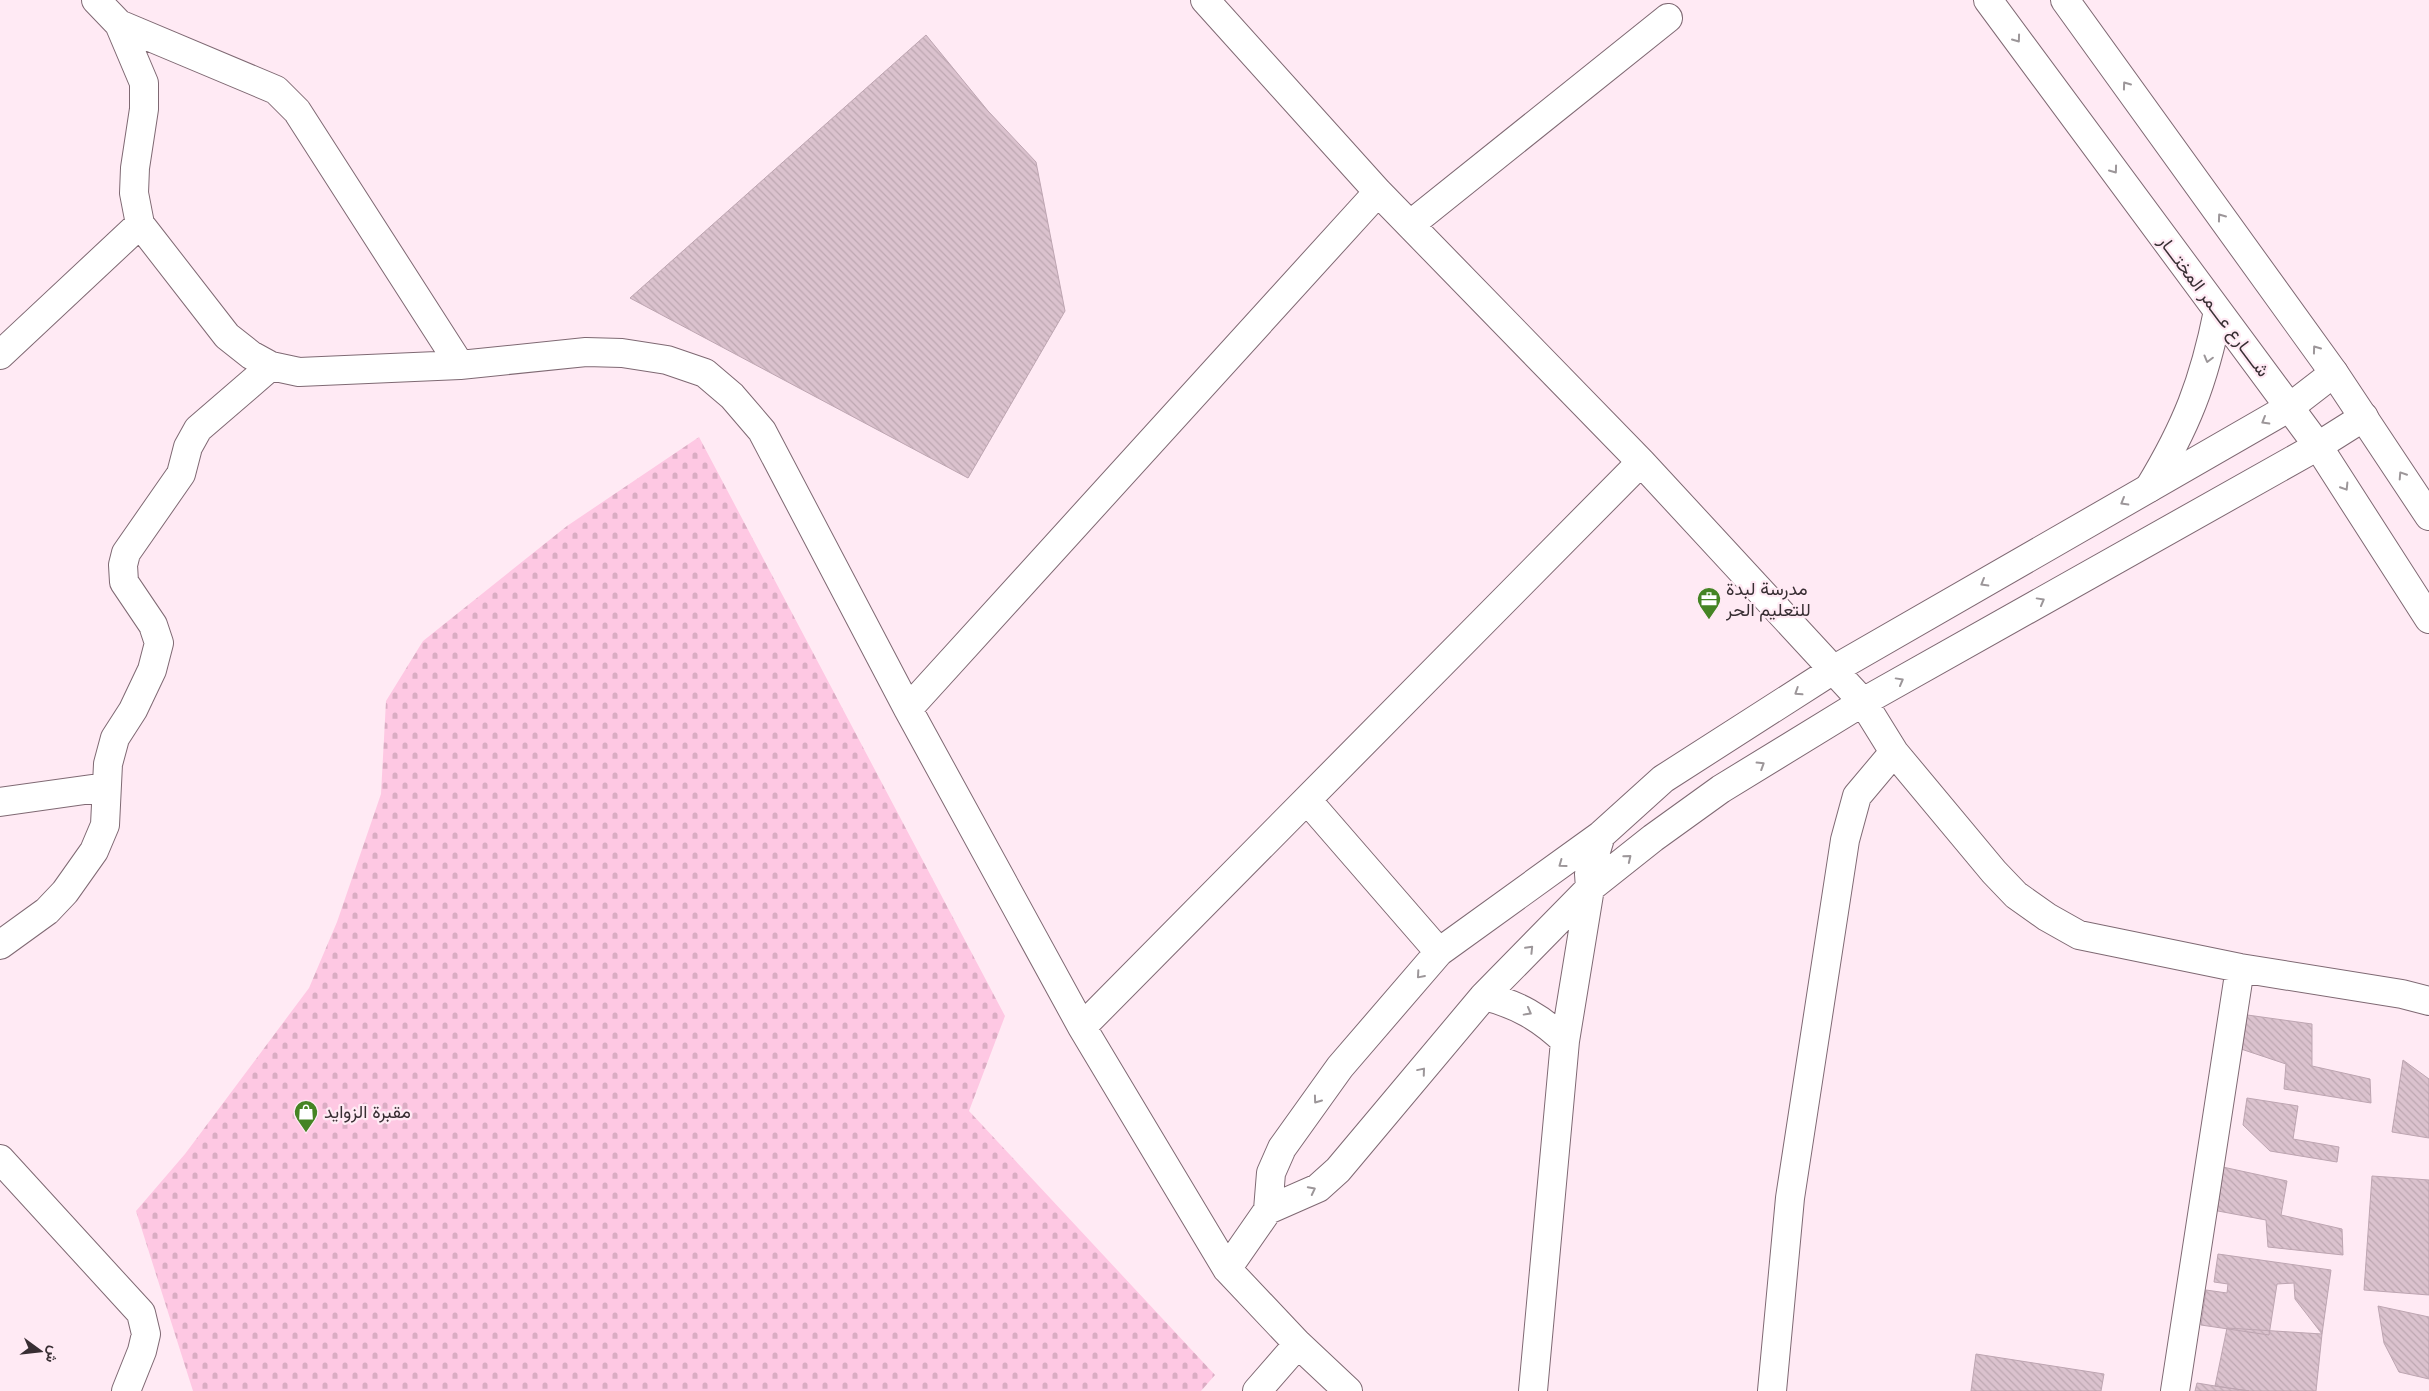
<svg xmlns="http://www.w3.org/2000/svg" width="2429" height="1391" font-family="'Fira Sans',Vazirmatn,sans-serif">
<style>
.cemetery{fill:url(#cemetery-stones)}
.building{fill:url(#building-back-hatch);stroke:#bda5b1}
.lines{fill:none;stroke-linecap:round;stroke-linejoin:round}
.street-casing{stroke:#7f6973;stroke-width:30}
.secondary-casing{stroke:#7f6973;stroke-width:30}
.street{stroke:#fff;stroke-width:28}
.secondary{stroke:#fff;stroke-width:28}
.oneway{stroke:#9c9699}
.labels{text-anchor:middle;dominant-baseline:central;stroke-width:4.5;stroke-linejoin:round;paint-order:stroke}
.street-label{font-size:18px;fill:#382e33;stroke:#ffeaf4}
.poi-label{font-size:18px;fill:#382e33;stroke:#ffeaf4;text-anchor:start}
</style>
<defs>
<pattern id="cemetery-stones" width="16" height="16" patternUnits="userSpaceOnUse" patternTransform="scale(1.25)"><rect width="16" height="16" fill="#fec8e3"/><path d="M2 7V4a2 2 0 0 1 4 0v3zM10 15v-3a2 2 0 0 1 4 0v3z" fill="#daacc3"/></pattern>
<pattern id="building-back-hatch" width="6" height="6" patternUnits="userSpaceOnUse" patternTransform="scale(1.25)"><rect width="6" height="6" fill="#dbc2ce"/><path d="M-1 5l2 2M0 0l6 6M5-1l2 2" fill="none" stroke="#bda7b1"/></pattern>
</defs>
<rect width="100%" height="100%" fill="#ffeaf4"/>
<!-- cemetery -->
<path class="cemetery" d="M699,437L1005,1016L969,1111L1215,1375L1201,1391H193L136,1211L185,1154L309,988L337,922L381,794L386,701L423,641L567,526Z"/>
<!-- building -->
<path class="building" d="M926,35L988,111L1036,162L1065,311L968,478L630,298Z
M2233,1013L2312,1024V1066L2370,1079L2371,1103L2284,1089L2286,1064L2229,1045Z
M2403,1060L2429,1079V1138L2392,1132Z
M2247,1098L2298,1106L2293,1139L2339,1147L2337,1162L2270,1151L2243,1125Z
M2209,1164L2287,1181L2281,1215L2342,1229L2343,1255L2268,1247L2266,1220L2202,1208Z
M2372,1176L2429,1180V1295L2364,1290Z
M2218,1254L2331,1270L2322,1334L2295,1299L2294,1283L2277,1284L2269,1335L2201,1325L2206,1290L2227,1293L2228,1284L2214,1282Z
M2378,1306L2429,1317V1379L2399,1372L2384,1343Z
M2227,1328L2322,1334L2316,1391H2249L2215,1386Z
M1976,1354L2104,1374L2101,1391H1971Z
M2197,1383L2215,1386L2249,1391H2195Z"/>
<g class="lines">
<!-- street casing -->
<g class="street-casing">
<path id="street" d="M96,0L119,24L144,83V109L135,168L134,193L140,224L227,336L251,355L271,366L299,372L460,365L586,352L622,353L667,360L705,373L732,396L762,431L908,709L1082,1027L1227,1269L1298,1344L1348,1391
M1205,0L1378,192L1641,462L1863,702L1894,752L1994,872L2016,895L2047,917L2079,935L2240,968L2402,994L2429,1001
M119,24L276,90L297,111L460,365
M1411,224L1668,18
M0,355L140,224
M908,709L1378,192
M1307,800L1439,952
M0,802L106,787
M0,945L47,911L65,892L94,851L105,825L108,764L115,738L133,710L152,670L159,643L153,625L124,582L123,565L126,553L181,474L188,447L198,429L271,366
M1484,996C1517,1004 1541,1018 1565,1041
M1082,1027L1641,462
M0,1159L141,1313L146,1334L142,1351L126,1391
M1268,1210L1318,1188L1338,1170L1484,996L1590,888L1653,838L1721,789L1863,702L2318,446L2364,417
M1227,1269L1268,1210L1271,1173L1282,1148L1340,1067L1439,952L1601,835
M1257,1391L1298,1344
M1533,1391L1565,1041L1590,888L1589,874L1601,835L1663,779L1833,670L2290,407L2334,373
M1772,1391L1790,1198L1845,840L1857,796L1894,752
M2175,1391L2240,968"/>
</g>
<!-- secondary casing -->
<g class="secondary-casing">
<path id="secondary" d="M1988,0L2318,446L2429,619
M2065,0L2334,373L2429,516
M2149,488C2186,427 2204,382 2218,311"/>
</g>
<!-- street -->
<use href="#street" class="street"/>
<!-- secondary -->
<use href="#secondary" class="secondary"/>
</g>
<!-- one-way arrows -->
<defs><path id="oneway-chevron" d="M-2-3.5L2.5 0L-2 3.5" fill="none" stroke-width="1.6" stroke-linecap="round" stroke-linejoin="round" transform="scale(1.25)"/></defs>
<g class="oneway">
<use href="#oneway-chevron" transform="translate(2017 39) rotate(54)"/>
<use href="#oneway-chevron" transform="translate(2126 85) rotate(-126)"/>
<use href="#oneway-chevron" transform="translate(2114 170) rotate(54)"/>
<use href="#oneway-chevron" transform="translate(2221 217) rotate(-126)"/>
<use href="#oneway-chevron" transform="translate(2316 349) rotate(-126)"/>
<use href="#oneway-chevron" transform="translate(2208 359) rotate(105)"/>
<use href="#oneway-chevron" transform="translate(2265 421) rotate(150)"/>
<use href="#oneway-chevron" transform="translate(2402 475) rotate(-123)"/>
<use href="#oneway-chevron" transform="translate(2345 487) rotate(58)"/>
<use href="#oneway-chevron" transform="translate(2124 502) rotate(150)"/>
<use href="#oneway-chevron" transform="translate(1984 583) rotate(150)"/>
<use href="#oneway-chevron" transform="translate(2041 601) rotate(-29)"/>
<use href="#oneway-chevron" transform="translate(1900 681) rotate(-29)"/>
<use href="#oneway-chevron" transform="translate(1798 692) rotate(147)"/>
<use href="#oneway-chevron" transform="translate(1761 765) rotate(-32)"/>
<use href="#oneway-chevron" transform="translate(1628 858) rotate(-39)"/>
<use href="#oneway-chevron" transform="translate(1562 864) rotate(144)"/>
<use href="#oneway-chevron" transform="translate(1530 949) rotate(-46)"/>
<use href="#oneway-chevron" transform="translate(1420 975) rotate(131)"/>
<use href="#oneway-chevron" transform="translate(1528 1012) rotate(29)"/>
<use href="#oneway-chevron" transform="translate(1422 1071) rotate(-50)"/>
<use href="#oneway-chevron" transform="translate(1317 1100) rotate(126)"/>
<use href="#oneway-chevron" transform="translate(1312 1190) rotate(-27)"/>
</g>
<!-- icons -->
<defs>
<g id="office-pin" transform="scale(1.25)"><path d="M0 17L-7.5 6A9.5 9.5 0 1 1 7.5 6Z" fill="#458424" stroke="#ffeaf4"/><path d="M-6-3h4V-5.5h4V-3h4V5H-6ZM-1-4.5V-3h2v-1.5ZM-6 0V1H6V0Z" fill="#fff"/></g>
<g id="shop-pin" transform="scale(1.25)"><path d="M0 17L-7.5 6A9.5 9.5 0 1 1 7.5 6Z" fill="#458424" stroke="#ffeaf4"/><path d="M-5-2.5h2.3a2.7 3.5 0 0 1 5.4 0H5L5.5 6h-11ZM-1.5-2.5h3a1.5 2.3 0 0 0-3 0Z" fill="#fff"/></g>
</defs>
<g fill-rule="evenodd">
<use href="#office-pin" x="1709" y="599"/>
<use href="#shop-pin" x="306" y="1112"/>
</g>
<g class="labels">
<!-- street labels -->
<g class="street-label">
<text transform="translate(2214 306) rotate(53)">شــــارع عـــمر المختـــار</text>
</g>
<!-- poi labels -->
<g class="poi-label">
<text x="1726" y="589">مدرسة لبدة<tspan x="1726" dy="21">للتعليم الحر</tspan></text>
<text x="324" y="1112">مقبرة الزوايد</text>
</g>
</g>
<!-- north arrow -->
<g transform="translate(40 1351) rotate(105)" stroke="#ffeaf4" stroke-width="4" paint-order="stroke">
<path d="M0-4L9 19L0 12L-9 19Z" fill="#382e33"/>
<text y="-8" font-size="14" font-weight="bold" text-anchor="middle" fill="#382e33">ش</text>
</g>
</svg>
